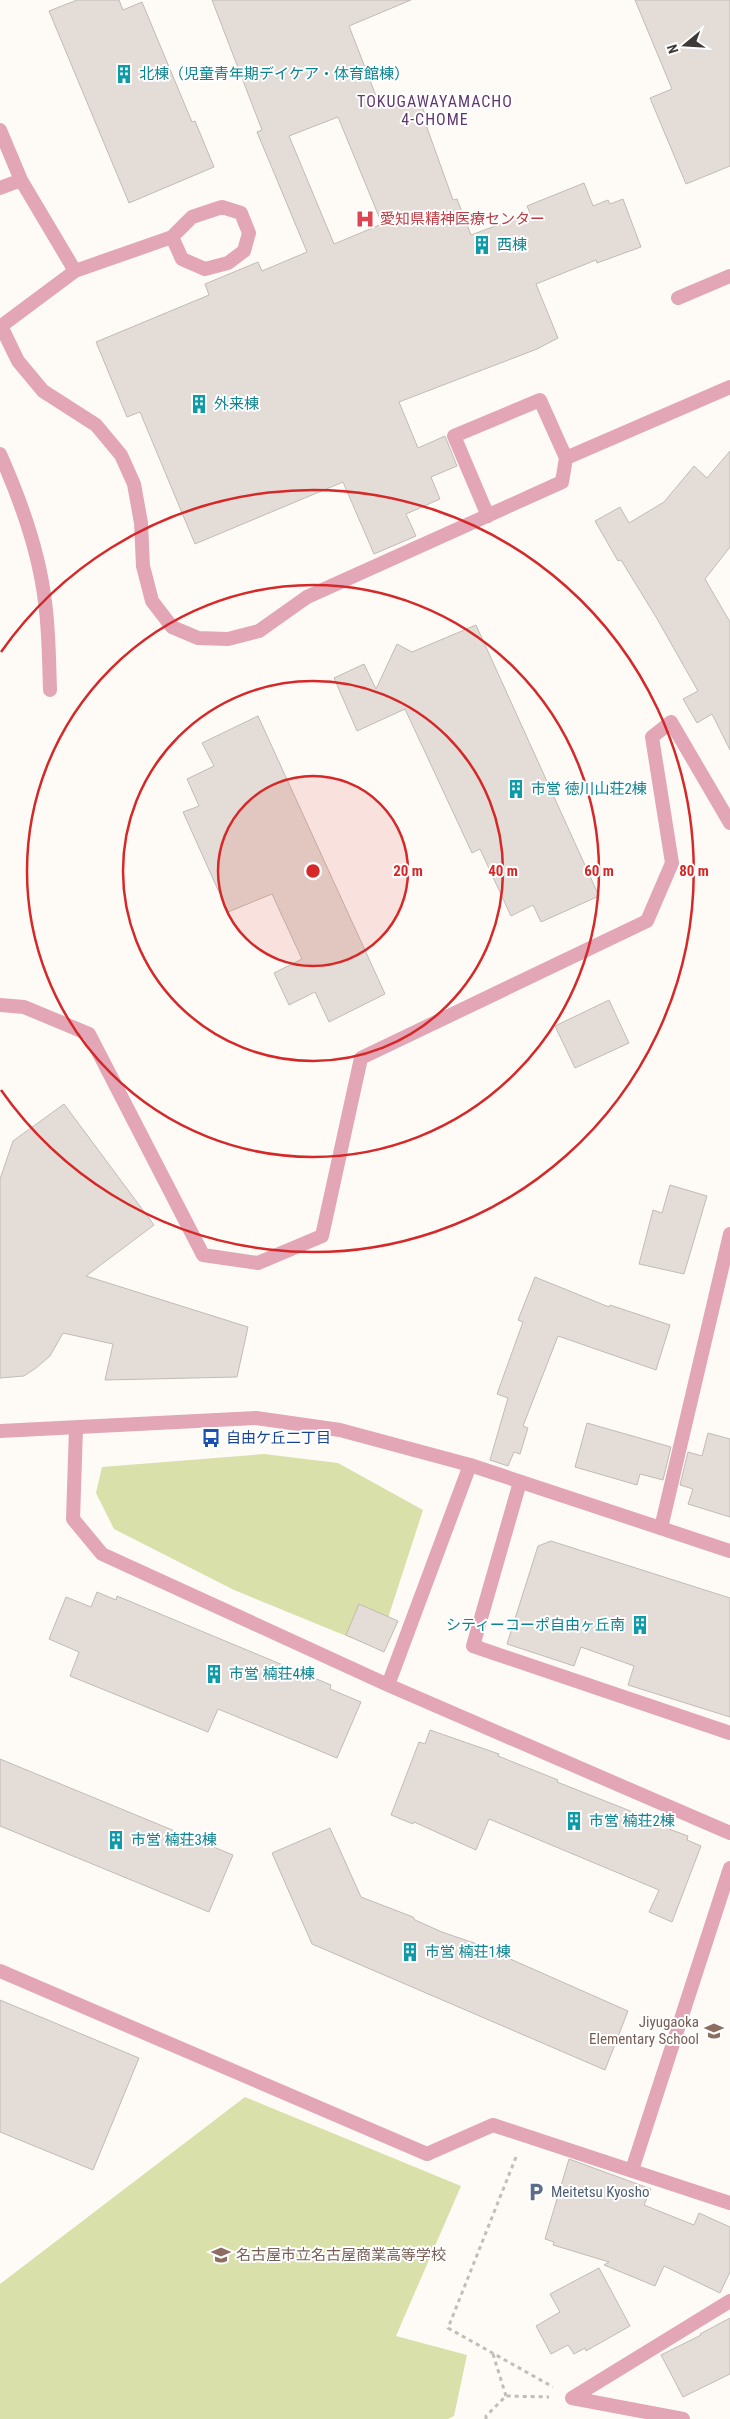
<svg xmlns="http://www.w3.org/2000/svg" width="730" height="2419" font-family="'Roboto Condensed','Noto Sans JP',sans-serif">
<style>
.green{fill:#dae0a9}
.building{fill:#e4ddd7;stroke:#c2bbb5;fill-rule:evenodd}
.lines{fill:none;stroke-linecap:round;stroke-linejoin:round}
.path{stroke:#c0bdba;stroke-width:3;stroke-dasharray:4 4;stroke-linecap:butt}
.service{stroke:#e2a6b6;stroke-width:14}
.minor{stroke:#e2a6b6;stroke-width:14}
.tertiary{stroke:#e2a6b6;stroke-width:14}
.ring{fill:none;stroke:#d62828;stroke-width:2.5}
.labels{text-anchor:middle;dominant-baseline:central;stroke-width:4;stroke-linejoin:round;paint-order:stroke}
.culture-label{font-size:15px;fill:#0d838f;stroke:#fff;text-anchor:start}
.health-label{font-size:15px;fill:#be3a42;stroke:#fff;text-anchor:start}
.transit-label{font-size:15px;fill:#164399;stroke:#fff;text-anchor:start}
.education-label{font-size:15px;fill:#785e54;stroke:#fff;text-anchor:end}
.service-label{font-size:15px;fill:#4e5e75;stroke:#fff;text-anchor:start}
.neighbourhood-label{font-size:16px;letter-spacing:1px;fill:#60386f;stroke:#fff}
.centre{fill:#d62828;stroke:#fff;stroke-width:2.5}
.ring-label{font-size:15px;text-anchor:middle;font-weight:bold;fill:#d62828;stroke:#fff;stroke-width:4;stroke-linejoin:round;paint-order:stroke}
</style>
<rect width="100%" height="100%" fill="#fefbf7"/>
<!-- green -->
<path class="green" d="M264,1454L338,1463L423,1510L378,1649L234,1590L114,1529L96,1493L102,1467Z
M245,2097L461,2186L396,2336L467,2355L454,2416L448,2419H0V2284Z"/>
<!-- building -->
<path class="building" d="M77,0H119L123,10L142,2L192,122L195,121L214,167L129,203L49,11Z
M212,0H411L349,26L378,101L390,97L395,107L418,97L429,124L426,125L453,200L457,199L471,235L530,213L527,206L584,183L593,206L608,200L610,204L623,199L641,247L597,263L596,260L536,284L558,338L537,349L399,402L418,448L445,436L457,466L431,477L440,499L406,514L416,536L374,554L343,482L195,544L140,412L127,417L96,342L209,295L205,284L258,262L262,271L307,252L257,132L262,130ZM338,117L382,224L334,244L289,136Z
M635,0H730V166L686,184L650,98L672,89Z
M730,451V547L705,579L730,622V750L712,714L697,723L683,699L698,691L656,617L621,560L618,561L595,521L620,507L629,523L664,502L694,466L707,478Z
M476,625L599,896L541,922L533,905L511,916L480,849L472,853L405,709L357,731L334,678L364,664L376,689L397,644L412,652Z
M258,716L385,994L329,1022L315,992L289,1005L274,973L302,959L272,894L228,912L183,812L199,806L187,779L214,766L202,743Z
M609,1000L629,1043L575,1068L555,1026Z
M64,1104L154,1225L86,1276L248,1327L237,1377L105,1380L113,1344L63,1333L50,1356L36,1368L24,1376L0,1378V1179L13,1141Z
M670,1185L707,1196L684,1274L639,1264L653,1210L662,1213Z
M535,1277L609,1307L610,1305L670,1325L656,1370L558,1336L523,1426L528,1428L520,1454L514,1452L508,1466L490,1460L508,1398L497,1394L523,1322L518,1320Z
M587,1423L671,1447L663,1480L640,1474L637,1485L575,1467Z
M708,1433L730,1439V1517L688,1504L693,1489L680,1485L688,1452L702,1456Z
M551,1541L730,1598V1717L628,1685L634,1666L581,1647L574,1666L507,1644L538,1546Z
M97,1592L116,1600L117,1596L331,1685L330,1689L361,1702L337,1758L218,1709L208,1732L70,1676L79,1652L49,1639L66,1597L91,1607Z
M359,1604L398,1621L384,1652L346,1635Z
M430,1730L499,1754L498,1756L558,1780L557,1782L671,1827L669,1829L688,1836L687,1840L701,1846L672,1922L649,1912L659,1890L489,1819L476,1850L414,1822L413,1824L391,1815L419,1742L425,1744Z
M0,1759L233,1855L209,1912L0,1826Z
M330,1828L361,1897L413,1917L415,1920L442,1932L477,1944L505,1959L508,1958L628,2011L605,2070L312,1944L272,1853Z
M0,2000L139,2058L93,2170L0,2132Z
M569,2159L651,2189L644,2205L694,2225L699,2213L730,2227V2272L720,2293L664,2266L655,2286L604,2265L609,2262L553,2245L554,2242L545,2239Z
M599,2268L630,2326L586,2351L585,2348L574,2354L568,2345L551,2354L536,2326L560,2312L550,2294Z
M730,2318V2374L683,2397L661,2355L701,2335L700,2334Z"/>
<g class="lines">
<!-- path -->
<path class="path" d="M516,2157L448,2328L553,2387
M493,2354L506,2396
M486,2419V2416L506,2396L549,2397"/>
<!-- service -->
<path class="service" d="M0,130L21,180L75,271
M0,188L21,180
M678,298L730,276
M1,326L18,361L43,391L96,425L121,455L134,484L141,523L143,566L152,601L172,627L198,638L228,639L259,631L307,597L562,482L566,458L730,387
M0,327L75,271L172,237L192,217L222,207L241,213L249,233L244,251L228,263L205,269L182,259L172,237
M0,454C21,501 39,551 45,602C49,631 49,661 50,690
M488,516L454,436L540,400L566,458
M76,1428L73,1519L102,1554L388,1685L730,1833
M520,1482L473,1646L730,1733
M388,1685L470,1465"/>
<!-- minor -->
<path class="minor" d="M0,1005L24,1007L89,1034L203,1255L258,1263L322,1236L361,1058L647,921L672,863L652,737L671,722L730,823
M661,1528L730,1234
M0,1971L427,2154L493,2125L730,2203
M632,2170L730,1868
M683,2419L572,2398L730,2301"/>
<!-- tertiary -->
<path class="tertiary" d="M0,1431L256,1418L340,1430L470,1465L730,1551"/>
</g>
<!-- distance rings -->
<circle cx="313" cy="871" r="95" fill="#d62828" fill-opacity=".12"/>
<g class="ring">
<circle cx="313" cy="871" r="95"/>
<circle cx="313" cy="871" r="190"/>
<circle cx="313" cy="871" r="286"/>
<path d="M1 652A381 381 0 1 1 1 1090"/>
</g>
<!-- icons -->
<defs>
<g id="building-bare" transform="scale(1.5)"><path d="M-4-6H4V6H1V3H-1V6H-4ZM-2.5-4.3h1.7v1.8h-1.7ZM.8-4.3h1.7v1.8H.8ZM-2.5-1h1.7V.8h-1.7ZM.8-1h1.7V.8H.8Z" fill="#0f9aa8" stroke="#fff" stroke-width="2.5" paint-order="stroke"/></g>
<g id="hospital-bare" transform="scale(1.5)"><path d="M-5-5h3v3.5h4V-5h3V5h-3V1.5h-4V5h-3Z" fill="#e0444e" stroke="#fff" stroke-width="2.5" paint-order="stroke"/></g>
<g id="bus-bare" transform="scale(1.5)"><path d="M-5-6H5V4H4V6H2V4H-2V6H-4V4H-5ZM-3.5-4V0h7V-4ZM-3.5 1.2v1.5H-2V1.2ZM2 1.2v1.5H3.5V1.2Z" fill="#1a4fb4" stroke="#fff" stroke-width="2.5" paint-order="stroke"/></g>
<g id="school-bare" transform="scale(1.5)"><path d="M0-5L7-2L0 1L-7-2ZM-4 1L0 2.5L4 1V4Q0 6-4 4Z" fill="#8d6e63" stroke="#fff" stroke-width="2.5" paint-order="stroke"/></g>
<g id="parking-bare" transform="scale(1.5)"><path d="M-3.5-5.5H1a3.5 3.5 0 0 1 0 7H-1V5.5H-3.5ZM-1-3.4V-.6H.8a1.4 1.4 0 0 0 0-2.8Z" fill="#5c6f8a" stroke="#fff" stroke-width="2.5" paint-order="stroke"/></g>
</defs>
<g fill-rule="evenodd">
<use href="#building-bare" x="124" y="74"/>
<use href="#hospital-bare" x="365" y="219"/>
<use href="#building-bare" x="482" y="245"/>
<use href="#building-bare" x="199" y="404"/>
<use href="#building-bare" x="516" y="789"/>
<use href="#bus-bare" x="211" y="1438"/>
<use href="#building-bare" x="640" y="1625"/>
<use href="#building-bare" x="214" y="1674"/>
<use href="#building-bare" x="574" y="1821"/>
<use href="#building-bare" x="116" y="1840"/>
<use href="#building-bare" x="410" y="1952"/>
<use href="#school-bare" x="714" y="2031"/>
<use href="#parking-bare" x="536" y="2192"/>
<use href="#school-bare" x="221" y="2255"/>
</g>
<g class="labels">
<!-- culture labels -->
<g class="culture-label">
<text x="139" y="74">北棟（児童青年期デイケア・体育館棟）</text>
<text x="497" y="245">西棟</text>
<text x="214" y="404">外来棟</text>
<text x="531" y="789">市営 徳川山荘2棟</text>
<text x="625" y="1625" text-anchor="end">シティーコーポ自由ヶ丘南</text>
<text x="229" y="1674">市営 楠荘4棟</text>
<text x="589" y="1821">市営 楠荘2棟</text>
<text x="131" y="1840">市営 楠荘3棟</text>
<text x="425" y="1952">市営 楠荘1棟</text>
</g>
<!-- health labels -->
<g class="health-label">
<text x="380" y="219">愛知県精神医療センター</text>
</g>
<!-- transit labels -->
<g class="transit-label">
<text x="226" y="1438">自由ケ丘二丁目</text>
</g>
<!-- education labels -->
<g class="education-label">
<text x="699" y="2022">Jiyugaoka<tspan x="699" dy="17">Elementary School</tspan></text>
<text x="236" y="2255" text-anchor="start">名古屋市立名古屋商業高等学校</text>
</g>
<!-- service labels -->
<g class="service-label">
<text x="551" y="2192">Meitetsu Kyosho</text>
</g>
<!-- neighbourhood labels -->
<g class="neighbourhood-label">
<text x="435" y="101">TOKUGAWAYAMACHO<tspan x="435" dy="18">4-CHOME</tspan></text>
</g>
</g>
<circle cx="313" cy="871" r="8" class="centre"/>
<g class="ring-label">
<text x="408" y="876">20 m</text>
<text x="503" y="876">40 m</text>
<text x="599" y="876">60 m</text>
<text x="694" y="876">80 m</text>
</g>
<!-- north arrow -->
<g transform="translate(685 45) rotate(252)" stroke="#ffffff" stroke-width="4" paint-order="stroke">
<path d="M0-4L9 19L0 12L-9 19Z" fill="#3d3a38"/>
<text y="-8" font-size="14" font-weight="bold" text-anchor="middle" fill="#3d3a38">N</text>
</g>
</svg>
